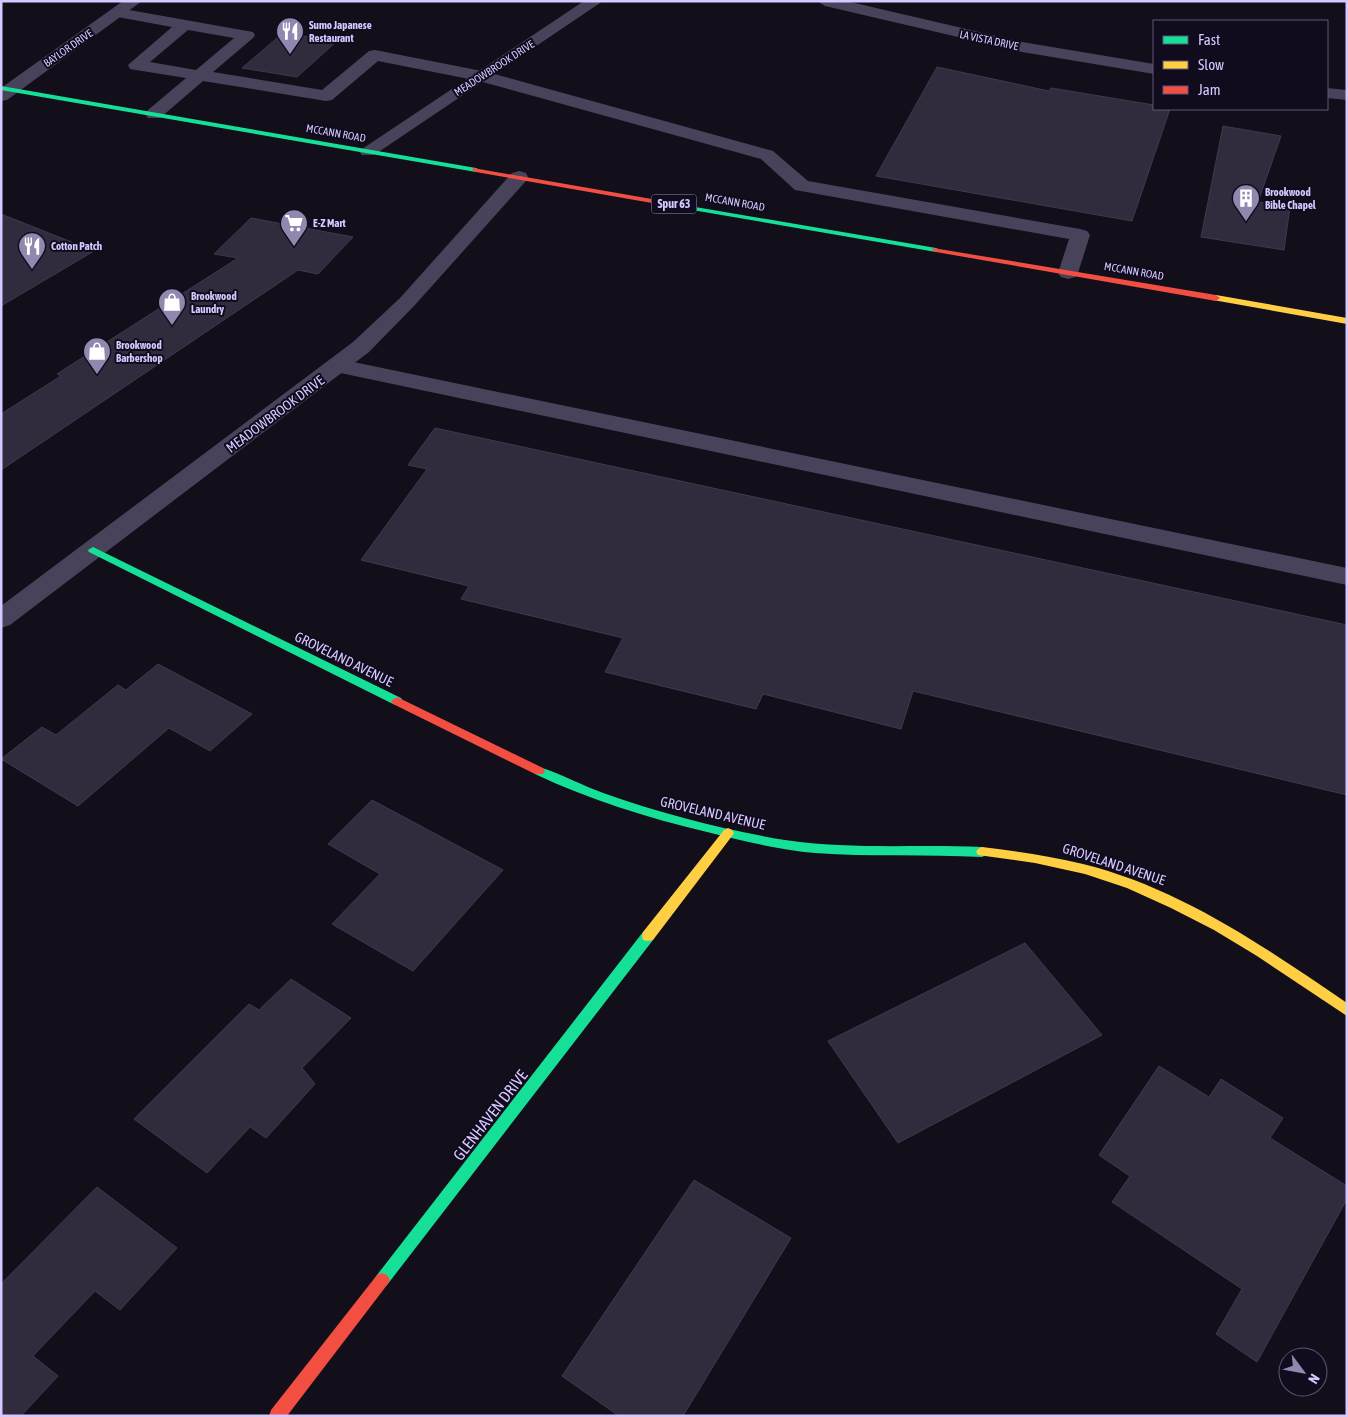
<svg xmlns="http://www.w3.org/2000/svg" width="1348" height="1417" font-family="'Asap Condensed',sans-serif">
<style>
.building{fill:#312c3d;stroke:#403850}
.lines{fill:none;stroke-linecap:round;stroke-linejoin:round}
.lane{fill:#48435b;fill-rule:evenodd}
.street{fill:#48435b;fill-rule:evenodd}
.fast{fill:#16e098;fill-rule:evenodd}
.slow{fill:#ffcf43;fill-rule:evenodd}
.jam{fill:#f24e42;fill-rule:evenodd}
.labels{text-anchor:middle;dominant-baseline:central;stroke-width:4;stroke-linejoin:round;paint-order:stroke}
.far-poi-label{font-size:11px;font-weight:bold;fill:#d7c8ff;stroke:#110b1e;text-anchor:start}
.far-street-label{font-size:11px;fill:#d7c8ff;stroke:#110b1e}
.shield{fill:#110b1e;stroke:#9c8fbc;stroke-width:1}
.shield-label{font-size:12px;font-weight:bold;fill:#d7c8ff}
.street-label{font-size:14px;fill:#d7c8ff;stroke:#110b1e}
.near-street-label{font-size:16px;fill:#d7c8ff;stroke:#110b1e}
</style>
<rect width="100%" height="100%" fill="#120f1a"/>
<!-- building -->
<path class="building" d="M283,33L337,41L297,77L242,68Z
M937,67L1049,91L1051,88L1154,105V109H1170L1132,221L876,176Z
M1223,126L1281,136L1258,202L1290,207L1284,250L1201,237Z
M1,214L94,251L1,306Z
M251,218L353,237L318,274L298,270L1,470V414L61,376L57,374L238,258L214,254Z
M435,428L1347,625V795L913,691L901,729L763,694L756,709L605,672L623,638L461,599L469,586L361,560L427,469L408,465Z
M158,664L252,714L210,751L169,728L78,806L1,759L42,727L56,735L118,685L126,690Z
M372,800L503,870L413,971L332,924L380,874L328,844Z
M1025,943L1102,1035L898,1143L828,1041Z
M291,979L351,1018L302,1068L315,1084L266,1138L250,1127L207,1173L134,1119L249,1004L259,1010Z
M1159,1066L1209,1097L1221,1079L1283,1118L1270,1138L1347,1186V1199L1257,1362L1216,1334L1242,1289L1112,1202L1130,1176L1099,1155Z
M694,1180L791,1238L683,1416H619L562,1376Z
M97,1187L177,1248L120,1310L95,1291L33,1356L58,1376L21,1416H1V1284Z"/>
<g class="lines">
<!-- lane -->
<path class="lane" d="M118,8L253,32L255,35L253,38L213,72L322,90L369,51L375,50L487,72L773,151L808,181L1080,229L1087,231L1090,235L1078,273L1075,277L1068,279L1061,277L1058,273L1069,239L795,190L761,159L479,81L378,61L332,100L326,101L203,81L160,118H148L145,114L148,110L186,78L136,70L130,69L128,65L172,27L112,16L110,13ZM188,30L234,38L196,70L150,62Z
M339,359L1347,568V585L331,371L328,366L331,361Z"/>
<!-- street -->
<path class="street" d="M123,1H142L7,100L1,101V88Z
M584,1H603L374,155H362L359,151Z
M817,1H846L1022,42L1154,64V74L1022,52L825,6Z
M1327,88L1347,90V100L1327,98Z
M519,171L526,173L528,177L526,181L414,306L369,352L10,625L1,628V606L353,342L400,298L512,173Z"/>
<!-- fast -->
<path class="fast" d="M1,86L476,168L480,170L476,172L1,90Z
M666,202L936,248L940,250L936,252L669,206H666Z
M93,547L401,698L403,701L397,705L393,704L89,552L88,550Z
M539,767C562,774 583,786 606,794C663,814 725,830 785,840C850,850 917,844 982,847L986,849L988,852L986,855L982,857C926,854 871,857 815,853C779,850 743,841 707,832C648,818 590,800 535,774L533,771L535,768Z
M648,931L653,932L654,936L653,940L387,1285L382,1287L377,1285L374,1280L377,1275L643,932Z"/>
<!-- slow -->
<path class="slow" d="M1216,295L1347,318V324L1213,300L1212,298Z
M728,828L732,830L734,833L732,836L653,940L648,941L643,940L642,936L643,932L724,830Z
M982,847C1016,851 1049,856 1083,864C1180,888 1265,947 1347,1003V1016L1257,956L1214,930L1171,908L1127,888L1085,874L1035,863L978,855L976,852L978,849Z"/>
<!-- jam -->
<path class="jam" d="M473,168L669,202L673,204L669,206L476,172L472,170Z
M933,248L1216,295L1220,298L1216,301L936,252L932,250Z
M397,697L543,768L545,771L543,774H535L393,704L391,701Z
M382,1273L387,1275L390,1280L387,1285L287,1416H269L271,1410L377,1275Z"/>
</g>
<!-- icons -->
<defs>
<g id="restaurant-pin" transform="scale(1.4375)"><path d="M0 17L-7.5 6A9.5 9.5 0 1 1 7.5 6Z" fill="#9287af" stroke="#110b1e"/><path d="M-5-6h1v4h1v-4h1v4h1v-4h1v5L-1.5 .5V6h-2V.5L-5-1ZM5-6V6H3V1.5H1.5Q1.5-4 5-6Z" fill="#fff"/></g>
<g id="building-pin" transform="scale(1.4375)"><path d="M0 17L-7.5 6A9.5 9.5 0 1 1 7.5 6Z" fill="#9287af" stroke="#110b1e"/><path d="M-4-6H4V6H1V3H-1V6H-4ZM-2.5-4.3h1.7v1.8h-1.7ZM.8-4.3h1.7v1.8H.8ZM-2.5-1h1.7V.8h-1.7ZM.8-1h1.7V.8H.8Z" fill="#fff"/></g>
<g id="supermarket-pin" transform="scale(1.4375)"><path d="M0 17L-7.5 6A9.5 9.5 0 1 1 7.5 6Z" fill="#9287af" stroke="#110b1e"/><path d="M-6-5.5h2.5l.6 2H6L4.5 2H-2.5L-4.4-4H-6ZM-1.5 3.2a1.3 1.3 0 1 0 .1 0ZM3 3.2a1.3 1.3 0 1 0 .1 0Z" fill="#fff"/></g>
<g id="shop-pin" transform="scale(1.4375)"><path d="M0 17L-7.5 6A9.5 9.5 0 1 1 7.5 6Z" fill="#9287af" stroke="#110b1e"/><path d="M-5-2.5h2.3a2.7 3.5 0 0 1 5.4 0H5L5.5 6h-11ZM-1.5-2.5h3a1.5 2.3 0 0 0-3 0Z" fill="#fff"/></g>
</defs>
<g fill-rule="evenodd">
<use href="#restaurant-pin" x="290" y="31"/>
<use href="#building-pin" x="1246" y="198"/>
<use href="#supermarket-pin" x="294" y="223"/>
<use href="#restaurant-pin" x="32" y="246"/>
<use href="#shop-pin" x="172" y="302"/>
<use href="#shop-pin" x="97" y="351"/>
</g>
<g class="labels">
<!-- far-poi labels -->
<g class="far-poi-label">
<text x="309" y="25">Sumo Japanese<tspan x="309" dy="13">Restaurant</tspan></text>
<text x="1265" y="192">Brookwood<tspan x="1265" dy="13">Bible Chapel</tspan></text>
<text x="313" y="223">E-Z Mart</text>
<text x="51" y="246">Cotton Patch</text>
<text x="191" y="296">Brookwood<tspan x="191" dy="13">Laundry</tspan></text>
<text x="116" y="345">Brookwood<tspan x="116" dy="13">Barbershop</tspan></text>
</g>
<!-- far-street labels -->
<g class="far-street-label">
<text transform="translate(989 40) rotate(12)">LA VISTA DRIVE</text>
<text transform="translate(68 48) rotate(-35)">BAYLOR DRIVE</text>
<text transform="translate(494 68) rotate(-33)">MEADOWBROOK DRIVE</text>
<text transform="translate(336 133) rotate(10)">MCCANN ROAD</text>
<text transform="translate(735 202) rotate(10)">MCCANN ROAD</text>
<text transform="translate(1134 271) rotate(10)">MCCANN ROAD</text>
</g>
<!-- shield labels -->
<rect class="shield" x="651.5" y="194.5" width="45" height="19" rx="4"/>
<g class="shield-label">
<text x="674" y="204">Spur 63</text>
</g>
<!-- street labels -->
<g class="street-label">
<text transform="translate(275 414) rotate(-37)">MEADOWBROOK DRIVE</text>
<text transform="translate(344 659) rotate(26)">GROVELAND AVENUE</text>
<text transform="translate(713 813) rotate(13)">GROVELAND AVENUE</text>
<text transform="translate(1114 864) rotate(18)">GROVELAND AVENUE</text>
</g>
<!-- near-street labels -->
<g class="near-street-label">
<text transform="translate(490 1115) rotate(-52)">GLENHAVEN DRIVE</text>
</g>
</g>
<!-- border -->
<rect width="1348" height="1417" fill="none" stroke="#d7c8ff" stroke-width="5"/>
<!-- legend -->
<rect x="1153" y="20" width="175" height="90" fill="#110b1e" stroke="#605778"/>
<rect x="1163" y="36" width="25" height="8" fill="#16e098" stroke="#605778"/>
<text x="1198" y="45" font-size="15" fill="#d7c8ff">Fast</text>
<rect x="1163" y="61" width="25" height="8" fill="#ffcf43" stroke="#605778"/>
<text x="1198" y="70" font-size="15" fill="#d7c8ff">Slow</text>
<rect x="1163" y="86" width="25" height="8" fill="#f24e42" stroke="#605778"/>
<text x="1198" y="95" font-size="15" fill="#d7c8ff">Jam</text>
<!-- north arrow -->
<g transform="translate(1303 1372) rotate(122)"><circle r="24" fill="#110b1e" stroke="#605778"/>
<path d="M0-4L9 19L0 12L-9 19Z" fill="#9287af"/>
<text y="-8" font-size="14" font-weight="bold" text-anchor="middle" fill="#d7c8ff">N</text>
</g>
</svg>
